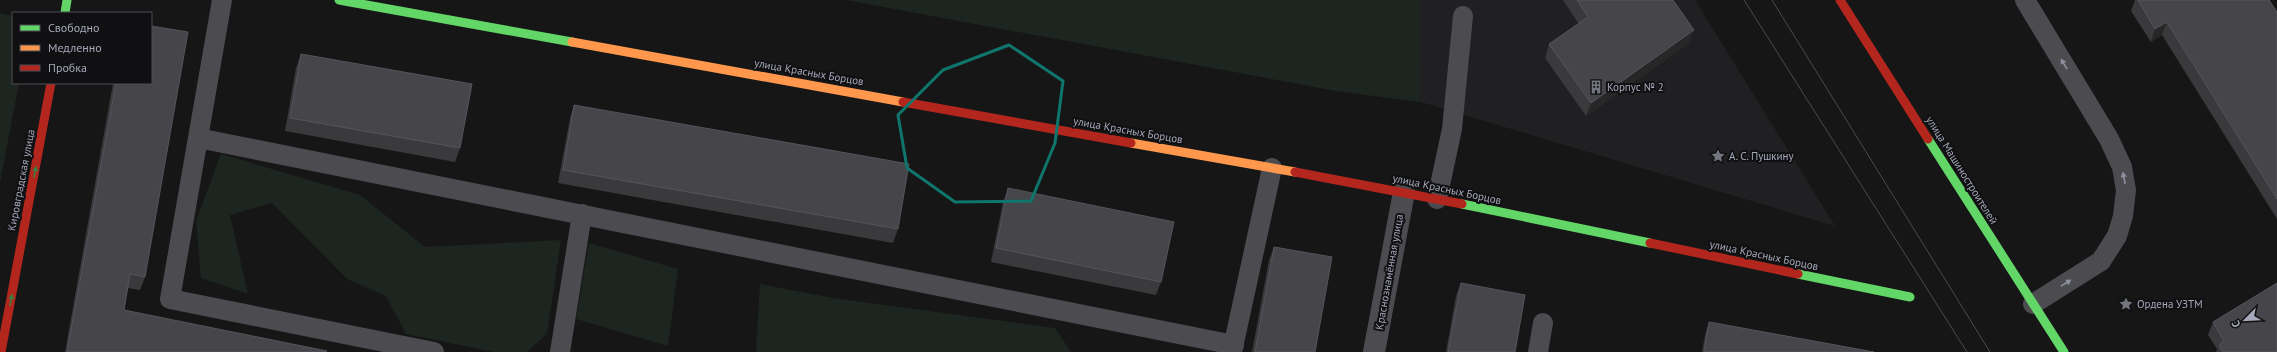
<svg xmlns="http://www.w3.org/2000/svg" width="2277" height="352" font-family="'PT Sans',sans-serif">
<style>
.built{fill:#202022}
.park{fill:#1d2520}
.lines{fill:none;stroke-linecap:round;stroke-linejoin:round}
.lane{stroke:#4b4b50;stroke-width:20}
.street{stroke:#4b4b50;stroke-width:22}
.fast{stroke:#63d668;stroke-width:9}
.slow{stroke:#ff974d;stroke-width:9}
.jam{stroke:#b3261e;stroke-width:9}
.tram{stroke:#4b4b4f;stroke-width:1}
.wall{fill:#3a3a3d}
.shaded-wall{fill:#272728}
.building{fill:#46464a;stroke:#54555c}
.oneway{fill:#8e919e}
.oneway2{fill:#3e7d41}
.marked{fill:none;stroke:#0f766e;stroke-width:3;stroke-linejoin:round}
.labels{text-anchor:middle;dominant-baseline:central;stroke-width:4;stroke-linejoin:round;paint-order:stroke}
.street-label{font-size:11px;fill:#a5a8b8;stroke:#101012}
.poi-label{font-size:11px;fill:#a5a8b8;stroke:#101012;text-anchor:start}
</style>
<rect width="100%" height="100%" fill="#161616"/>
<!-- built -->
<path class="built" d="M1393,0H1695L1835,226L1371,87Z"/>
<!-- park -->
<path class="park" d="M846,0H1420L1419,102L1336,91Z
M0,13L13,16V83H19L0,183Z
M221,154L360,195L425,247L561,240L547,334L527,352H494L406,334L386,296L347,279L272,203L230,215L248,294L201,278L196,221Z
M589,243L678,269L668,346L576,319Z
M760,284L833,298L1055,328L1071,352H756Z"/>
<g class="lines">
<!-- lane -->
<path class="lane" d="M222,0L170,299L434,352
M2025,0L2109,139L2122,167L2126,190L2123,216L2117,236L2101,261L2033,304
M198,138L1234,345
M1437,199L1452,129L1463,16
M560,352L582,214
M1232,352L1272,168
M1538,352L1543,323"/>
<!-- street -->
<path class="street" d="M1374,352L1404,192"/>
<!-- fast -->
<path class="fast" d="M339,0L572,42
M65,13L67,0
M1928,139L2064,352
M1462,204L1650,243
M1798,274L1910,297"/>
<!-- slow -->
<path class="slow" d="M572,42L903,102
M1131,143L1295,172"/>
<!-- jam -->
<path class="jam" d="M1840,0L1928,139
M903,102L1131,143
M1295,172L1462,204
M1650,243L1798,274
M1,352L51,83"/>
<!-- tram -->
<path class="tram" d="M1744,0L1967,352
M1772,0L1990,352"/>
</g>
<!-- wall -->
<path class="wall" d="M1563,0H1673L1689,43L1586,116L1545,58L1549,44L1579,24Z
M2135,0H2269L2277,12V219L2162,35L2151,42L2131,11Z
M301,54L460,148L455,162L285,131L296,68Z
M113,83H151L145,277L140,290L128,288L124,310L326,352H65Z
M574,105L898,229L893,243L558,183L570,118Z
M1008,188L1161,282L1156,295L991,262L1003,202Z
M1274,247L1315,352H1252L1269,260Z
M1461,283L1515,352H1446L1456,296Z
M1709,322L1874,352H1702L1705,335Z
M2213,322L2277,352H2216L2217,349L2208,335Z"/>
<!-- shaded-wall -->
<path class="shaded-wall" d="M2167,22L2162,35L2151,42L2155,29Z
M1694,30L1689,43L1586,116L1591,103Z"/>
<!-- building -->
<path class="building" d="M1577,0H1673L1694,30L1591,103L1549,44L1588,17Z
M2138,0H2269L2277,12V199L2167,22L2155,29Z
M151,26L188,32L145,277L130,274L124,310L327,351L326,352H67L116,83H151Z
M301,54L472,84L460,148L290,118Z
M574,105L909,164L898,229L563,170Z
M1008,188L1174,222L1161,282L996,248Z
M1274,247L1332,257L1315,352H1255Z
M1461,283L1525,295L1515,352H1448Z
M2277,283V352H2223L2219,345L2224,341L2213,322Z
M1709,322L1874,352H1704Z"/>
<!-- one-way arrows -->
<defs><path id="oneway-solid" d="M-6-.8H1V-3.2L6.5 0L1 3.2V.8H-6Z"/></defs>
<g class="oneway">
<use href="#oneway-solid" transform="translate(2064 64) rotate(-121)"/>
<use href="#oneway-solid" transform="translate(2124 178) rotate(-101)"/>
<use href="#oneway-solid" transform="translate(2066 283) rotate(-32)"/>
</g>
<g class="oneway2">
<use href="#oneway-solid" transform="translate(35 172) rotate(-79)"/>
<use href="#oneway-solid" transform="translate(11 300) rotate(-79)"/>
</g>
<!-- marked area -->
<path class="marked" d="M1009,45L1063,81L1055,143L1031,201L955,202L907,168L898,115L943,70Z"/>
<!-- icons -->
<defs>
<g id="building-bare" transform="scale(1.08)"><path d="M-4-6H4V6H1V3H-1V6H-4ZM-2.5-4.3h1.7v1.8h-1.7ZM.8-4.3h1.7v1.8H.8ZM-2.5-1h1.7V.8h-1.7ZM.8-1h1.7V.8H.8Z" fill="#73757f" stroke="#101012" stroke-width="2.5" paint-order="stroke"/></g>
<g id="sight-bare" transform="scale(1.08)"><path d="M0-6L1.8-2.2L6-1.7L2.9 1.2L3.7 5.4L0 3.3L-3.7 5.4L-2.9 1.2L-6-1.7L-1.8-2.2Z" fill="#73757f" stroke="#101012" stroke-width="2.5" paint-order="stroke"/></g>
</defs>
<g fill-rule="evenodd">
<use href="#building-bare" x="1596" y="87"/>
<use href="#sight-bare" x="1718" y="156"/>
<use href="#sight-bare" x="2126" y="304"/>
</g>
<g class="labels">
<!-- street labels -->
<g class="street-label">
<text transform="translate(809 72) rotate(10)">улица Красных Борцов</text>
<text transform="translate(1128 130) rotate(10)">улица Красных Борцов</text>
<text transform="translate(1962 170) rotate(58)">улица Машиностроителей</text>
<text transform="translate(21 180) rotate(-79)">Кировградская улица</text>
<text transform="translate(1447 189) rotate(12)">улица Красных Борцов</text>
<text transform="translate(1764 255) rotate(12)">улица Красных Борцов</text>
<text transform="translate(1389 272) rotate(-80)">Краснознамённая улица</text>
</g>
<!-- poi labels -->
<g class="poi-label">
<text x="1607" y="87">Корпус № 2</text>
<text x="1729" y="156">А. С. Пушкину</text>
<text x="2137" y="304">Ордена УЗТМ</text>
</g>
</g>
<!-- legend -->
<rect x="12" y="12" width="140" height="72" fill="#101012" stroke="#4c4d54"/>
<rect x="20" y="25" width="20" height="6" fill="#63d668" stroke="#4c4d54"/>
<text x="48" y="32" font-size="12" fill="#a5a8b8">Свободно</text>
<rect x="20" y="45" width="20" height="6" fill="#ff974d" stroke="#4c4d54"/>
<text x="48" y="52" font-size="12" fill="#a5a8b8">Медленно</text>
<rect x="20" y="65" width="20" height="6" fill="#b3261e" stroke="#4c4d54"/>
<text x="48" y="72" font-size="12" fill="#a5a8b8">Пробка</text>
<!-- north arrow -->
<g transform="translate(2245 320) rotate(246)" stroke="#101012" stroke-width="3" paint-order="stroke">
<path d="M0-3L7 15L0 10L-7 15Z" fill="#a5a8b8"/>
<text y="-6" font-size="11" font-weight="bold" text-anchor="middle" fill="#a5a8b8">С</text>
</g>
</svg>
